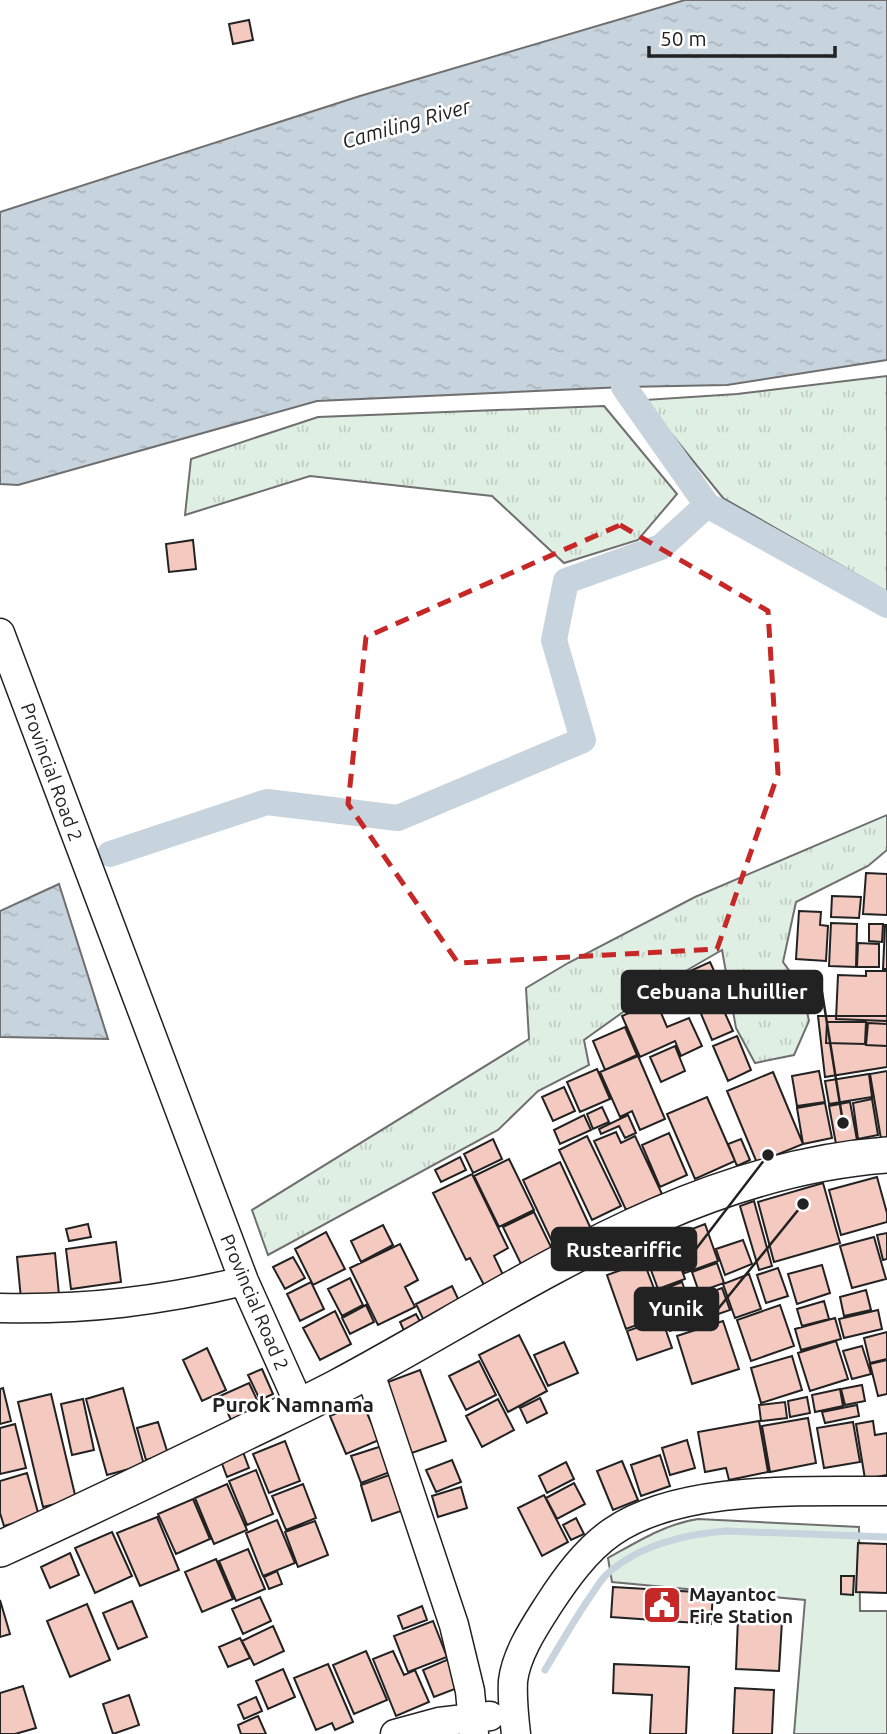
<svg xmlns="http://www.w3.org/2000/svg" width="887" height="1734" font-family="Ubuntu,sans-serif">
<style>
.grass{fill:url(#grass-tufts);stroke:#6f6f6f;stroke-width:2}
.green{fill:#e0efe3;stroke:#6f6f6f;stroke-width:2}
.water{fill:url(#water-ripples);stroke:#6f6f6f;stroke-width:2}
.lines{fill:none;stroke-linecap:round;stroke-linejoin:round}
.stream{stroke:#c7d3dd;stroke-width:7}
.canal{stroke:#c7d3dd;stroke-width:26}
.building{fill:#f3c9c0;stroke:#222;stroke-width:2}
.minor-casing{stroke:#222;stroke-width:31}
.major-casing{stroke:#222;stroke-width:38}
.minor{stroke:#fff;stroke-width:28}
.major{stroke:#fff;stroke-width:35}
.marked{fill:none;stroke:#c62828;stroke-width:5;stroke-dasharray:14 9;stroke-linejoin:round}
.labels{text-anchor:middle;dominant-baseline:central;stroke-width:5;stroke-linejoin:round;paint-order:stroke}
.street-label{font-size:19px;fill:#222;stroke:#fff}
.poi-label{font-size:19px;font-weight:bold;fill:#222;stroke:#fff;text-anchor:start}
.water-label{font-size:21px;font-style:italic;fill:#222;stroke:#fff}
.neighbourhood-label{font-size:21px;font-weight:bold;fill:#222;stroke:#fff}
.leader{fill:none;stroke:#222;stroke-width:2.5}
.callout-dot{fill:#222;stroke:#fff;stroke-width:2.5}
.callout{fill:#222;stroke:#222;stroke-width:2.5}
.callout-label{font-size:21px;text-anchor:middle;font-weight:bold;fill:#fff}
</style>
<defs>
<pattern id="grass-tufts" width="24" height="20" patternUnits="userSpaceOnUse" patternTransform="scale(1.75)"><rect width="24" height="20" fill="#e0efe3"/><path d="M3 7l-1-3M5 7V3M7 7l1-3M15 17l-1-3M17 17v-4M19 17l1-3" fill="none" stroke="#c0cdc2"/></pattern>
<pattern id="water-ripples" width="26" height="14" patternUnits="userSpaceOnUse" patternTransform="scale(1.75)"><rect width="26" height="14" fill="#c7d3dd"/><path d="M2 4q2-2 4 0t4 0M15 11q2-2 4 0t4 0" fill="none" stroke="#abb5bd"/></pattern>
</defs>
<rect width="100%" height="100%" fill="#fff"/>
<!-- grass -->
<path class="grass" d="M887,376V592L723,498L644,400L737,394Z
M604,406L677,494L638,540L564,563L492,496L310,476L185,515L191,459L318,417Z
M887,815V850L868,866L796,902L783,962L802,988L809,1021L794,1055L755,1063L736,1028L722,950L658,987L584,1040L589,1065L538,1091L498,1130L268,1255L252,1210L529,1039L526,988L568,963L695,897Z"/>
<!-- green -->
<path class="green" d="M698,1519L859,1527L860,1611H887V1734H794L805,1600L612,1582L608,1558C637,1542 665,1524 698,1519Z"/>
<!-- water -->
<path class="water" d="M685,0H887V360L727,385L624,387L317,401L18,485L0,484V212L360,96Z
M59,884L108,1039L0,1037V911Z"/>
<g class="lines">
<!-- stream -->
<path class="stream" d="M545,1670C560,1645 574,1620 590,1597C595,1590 600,1581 606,1575C637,1546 684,1534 726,1531L887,1537"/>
<!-- canal -->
<path class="canal" d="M707,505L887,605
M110,854L267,802L398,818L583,740L554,640L566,581L661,547L707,505L624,387"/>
</g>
<!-- building -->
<path class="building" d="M249,20L253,40L233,44L229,24Z
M193,540L196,569L169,572L166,544Z
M866,873L887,874V915L863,914Z
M832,896L861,897L859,918L831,917Z
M799,911L821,912L820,925L828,926L826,961L796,959Z
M831,923L857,924L856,967L829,966Z
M869,924H883L882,942L869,941Z
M885,925H887V969H883Z
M858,943L879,944V967H857Z
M710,962L725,995L685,1013L670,980Z
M866,971H887V1021L836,1019L838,975L866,976Z
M719,1000L733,1031L712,1040L699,1009Z
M656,1001L667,1027L689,1018L702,1046L681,1056L675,1041L640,1057L622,1016Z
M818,1016H887V1067L825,1077Z
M827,1022H866L865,1044L826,1043Z
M868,1023L887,1024V1046L866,1045Z
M625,1027L637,1055L605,1070L593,1041Z
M737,1036L751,1070L728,1081L713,1046Z
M675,1046L685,1071L661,1082L650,1057Z
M638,1056L665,1119L640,1130L632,1111L620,1117L600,1072Z
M597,1069L610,1099L580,1112L567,1082Z
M819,1071L825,1102L797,1106L792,1076Z
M887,1071V1138L881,1139L870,1074Z
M773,1072L803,1144L757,1163L727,1091Z
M869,1074L872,1097L829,1104L825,1081Z
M564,1087L575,1111L553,1121L542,1097Z
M707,1097L735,1161L695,1179L667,1114Z
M872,1099L878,1135L858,1139L853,1103Z
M850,1102L857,1140L836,1144L829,1106Z
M825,1103L832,1138L803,1144L797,1108Z
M602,1107L609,1122L593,1129L587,1114Z
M584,1115L591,1130L560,1144L554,1130Z
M628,1115L636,1133L625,1138L619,1126L601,1134L599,1129Z
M616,1132L621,1143L635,1136L662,1194L626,1210L594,1141Z
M669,1133L687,1175L660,1187L642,1145Z
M587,1136L621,1206L592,1220L559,1150Z
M493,1139L502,1159L473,1173L464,1154Z
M741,1139L750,1160L737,1166L728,1144Z
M460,1157L466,1170L441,1182L435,1170Z
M509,1159L534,1210L499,1227L474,1176Z
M560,1162L592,1231L555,1248L523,1180Z
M472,1174L508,1248L494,1256L504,1277L485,1287L470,1258L466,1260L433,1193Z
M877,1177L887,1213V1222L841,1235L829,1190Z
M823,1183L840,1243L774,1262L758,1202Z
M754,1201L772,1266L759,1270L740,1206Z
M534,1212L552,1249L521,1264L503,1227Z
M88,1224L91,1237L69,1241L66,1229Z
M705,1224L718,1261L685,1273L671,1237Z
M383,1225L393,1245L361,1262L351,1241Z
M326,1232L345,1269L313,1285L295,1249Z
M887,1233V1259L883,1260L877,1235Z
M670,1237L685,1279L658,1289L642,1246Z
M874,1237L886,1279L852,1288L840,1246Z
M743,1240L752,1264L725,1275L716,1249Z
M116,1242L121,1282L71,1289L66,1249Z
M400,1244L418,1280L405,1287L415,1307L378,1325L350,1268Z
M55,1253L59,1295L21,1299L17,1257Z
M293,1257L305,1278L285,1289L273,1267Z
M644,1262L664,1315L626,1329L607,1275Z
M717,1263L724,1283L699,1292L692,1272Z
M822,1265L830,1293L797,1304L788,1274Z
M778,1268L788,1296L766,1303L757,1275Z
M749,1274L761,1309L735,1318L723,1284Z
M350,1278L363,1305L342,1316L328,1289Z
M311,1282L324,1309L300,1321L287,1294Z
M682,1282L696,1321L670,1331L656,1292Z
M452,1286L461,1305L425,1323L416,1304Z
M722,1288L730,1310L707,1318L700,1296Z
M866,1290L871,1310L844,1316L840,1297Z
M824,1301L829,1319L802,1326L797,1309Z
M366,1305L374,1322L350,1334L342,1318Z
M780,1305L794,1346L751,1361L737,1320Z
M878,1310L882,1329L844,1338L839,1319Z
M335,1311L351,1344L320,1360L303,1328Z
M416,1314L423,1327L406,1335L400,1322Z
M835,1318L841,1339L801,1350L795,1329Z
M662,1319L672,1348L637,1360L627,1331Z
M723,1321L739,1369L692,1384L677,1336Z
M887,1332V1359L870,1363L864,1338Z
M519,1335L547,1391L508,1412L479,1355Z
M836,1341L848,1379L810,1391L798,1353Z
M564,1342L578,1373L548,1386L534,1355Z
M862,1346L871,1374L852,1379L843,1351Z
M207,1348L226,1390L202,1401L183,1360Z
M792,1356L802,1390L761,1403L751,1368Z
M887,1360V1394L878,1396L870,1364Z
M479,1361L496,1395L466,1410L449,1376Z
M262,1369L273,1394L260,1400L248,1375Z
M420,1370L446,1441L406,1455L380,1385Z
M249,1383L260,1406L231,1420L220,1396Z
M862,1385L865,1401L845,1405L841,1389Z
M3,1388L11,1421L0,1424V1389Z
M123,1388L144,1465L107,1475L86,1399Z
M840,1389L843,1406L815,1412L812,1395Z
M51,1394L76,1499L43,1507L18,1402Z
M807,1397L810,1413L790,1417L788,1401Z
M540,1398L547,1413L527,1423L520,1408Z
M83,1399L94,1450L72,1455L61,1404Z
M498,1399L514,1430L482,1447L466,1416Z
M362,1402L379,1440L346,1454L330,1416Z
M785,1402L787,1418L761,1421L759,1405Z
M857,1405L859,1416L825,1423L822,1412Z
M808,1418L816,1463L770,1472L762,1426Z
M759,1421L768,1472L729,1480L726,1468L705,1472L698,1432Z
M873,1421L875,1435L887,1433V1475L865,1479L856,1424Z
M158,1422L168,1454L146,1460L137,1428Z
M853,1422L860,1462L824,1468L817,1428Z
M15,1424L26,1468L0,1474V1428Z
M687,1440L695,1468L670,1475L662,1448Z
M285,1441L300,1481L269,1493L253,1454Z
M382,1446L390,1472L361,1483L351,1456Z
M243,1452L249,1468L227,1477L221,1461Z
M660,1455L670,1486L641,1496L631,1465Z
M452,1460L461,1482L436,1492L426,1470Z
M622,1461L638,1500L613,1510L597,1471Z
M566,1462L574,1479L547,1493L539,1476Z
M256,1470L273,1514L247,1525L229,1481Z
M27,1473L39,1516L4,1526L0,1513V1481Z
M395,1473L407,1509L372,1521L361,1485Z
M574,1483L585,1504L557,1519L546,1498Z
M227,1484L247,1530L214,1544L195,1498Z
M303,1484L316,1518L286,1530L272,1496Z
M461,1487L467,1508L438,1517L432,1496Z
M544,1495L568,1542L542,1556L518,1508Z
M193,1499L210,1539L176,1554L158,1514Z
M157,1517L179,1570L140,1586L117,1533Z
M576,1518L584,1534L571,1540L563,1525Z
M277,1520L295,1563L263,1576L246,1533Z
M315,1521L328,1555L298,1567L285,1532Z
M112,1532L132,1576L95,1593L75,1548Z
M858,1543L887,1544V1593L856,1592Z
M248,1549L265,1589L236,1601L219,1561Z
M70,1553L79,1575L50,1588L41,1567Z
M216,1559L233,1599L202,1612L185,1572Z
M277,1571L282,1584L269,1589L264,1577Z
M841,1576H854L853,1595L841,1594Z
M613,1587L713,1593L711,1624L611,1617Z
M260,1597L271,1621L243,1634L232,1609Z
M0,1600L10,1634L0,1637Z
M132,1601L147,1637L118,1649L103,1613Z
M87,1604L110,1660L70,1677L47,1621Z
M422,1606L427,1620L403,1629L398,1616Z
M738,1618L782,1621L779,1671L736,1669Z
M433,1621L447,1657L408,1672L394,1636Z
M273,1626L284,1651L254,1665L242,1641Z
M240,1638L250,1658L228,1667L219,1647Z
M366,1651L387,1700L354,1714L333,1665Z
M393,1651L404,1675L415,1670L429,1702L396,1716L373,1659Z
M449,1659L460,1687L434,1697L423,1670Z
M328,1664L353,1722L335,1730L332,1723L316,1730L294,1678Z
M614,1664L689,1667L686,1734H650L652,1695L613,1693Z
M283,1669L295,1697L268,1709L256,1681Z
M23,1686L36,1728L15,1734H0V1693Z
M735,1688L774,1690L772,1734H733Z
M129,1695L139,1725L113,1734L103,1704Z
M256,1697L262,1711L244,1719L238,1705Z
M258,1716L266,1734H241L238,1725Z"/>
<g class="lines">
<!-- minor casing -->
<g class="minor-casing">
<path id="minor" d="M0,633L244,1281L300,1406
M0,1308C86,1310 160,1301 244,1281
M369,1370L454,1625L470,1691L474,1734
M395,1734L439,1722L490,1716
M516,1734C514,1717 512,1698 513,1681C516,1654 535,1626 549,1604C566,1578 586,1550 612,1532C681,1484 806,1492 887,1491"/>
</g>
<!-- major casing -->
<g class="major-casing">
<path id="major" d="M0,1549C79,1513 156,1476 234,1438C268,1421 304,1405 338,1387C514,1293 682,1170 887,1155"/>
</g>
<!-- minor -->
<use href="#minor" class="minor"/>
<!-- major -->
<use href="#major" class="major"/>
</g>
<!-- marked area -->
<path class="marked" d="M620,525L768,611L778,774L717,949L458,963L348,804L366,637Z"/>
<!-- icons -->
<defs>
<g id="civic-square" transform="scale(2.0125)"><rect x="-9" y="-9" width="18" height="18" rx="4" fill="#c62828" stroke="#fff"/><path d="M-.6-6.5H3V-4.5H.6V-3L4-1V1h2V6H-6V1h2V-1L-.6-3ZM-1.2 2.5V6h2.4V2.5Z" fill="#fff"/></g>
</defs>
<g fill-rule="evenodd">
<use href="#civic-square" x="662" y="1605"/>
</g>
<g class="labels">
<!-- street labels -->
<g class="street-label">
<text transform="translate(52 772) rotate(70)">Provincial Road 2</text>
<text transform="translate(255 1302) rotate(67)">Provincial Road 2</text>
</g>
<!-- poi labels -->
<g class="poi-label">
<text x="689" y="1594">Mayantoc<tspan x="689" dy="22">Fire Station</tspan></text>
</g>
<!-- water labels -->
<g class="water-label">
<text transform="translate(406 123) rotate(-16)">Camiling River</text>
</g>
<!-- neighbourhood labels -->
<g class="neighbourhood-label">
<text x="293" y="1404">Purok Namnama</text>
</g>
</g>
<!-- callouts -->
<path class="leader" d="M843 1123L822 992M768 1155L696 1249M803 1204L718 1309"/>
<g class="callout-dot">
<circle cx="843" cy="1123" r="7"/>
<circle cx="768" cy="1155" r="7"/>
<circle cx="803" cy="1204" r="7"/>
</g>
<g class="callout">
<rect x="622" y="971" width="200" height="42" rx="7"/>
<rect x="552" y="1228" width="144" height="42" rx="7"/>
<rect x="635" y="1288" width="83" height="42" rx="7"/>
</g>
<g class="callout-label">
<text x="722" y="999">Cebuana Lhuillier</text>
<text x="624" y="1257">Rusteariffic</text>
<text x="676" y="1316">Yunik</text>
</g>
<!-- scale -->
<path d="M649 46v10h186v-10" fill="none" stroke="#222222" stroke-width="3.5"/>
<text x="660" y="46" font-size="21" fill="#222222" stroke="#ffffff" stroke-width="5" paint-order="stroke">50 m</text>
</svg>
